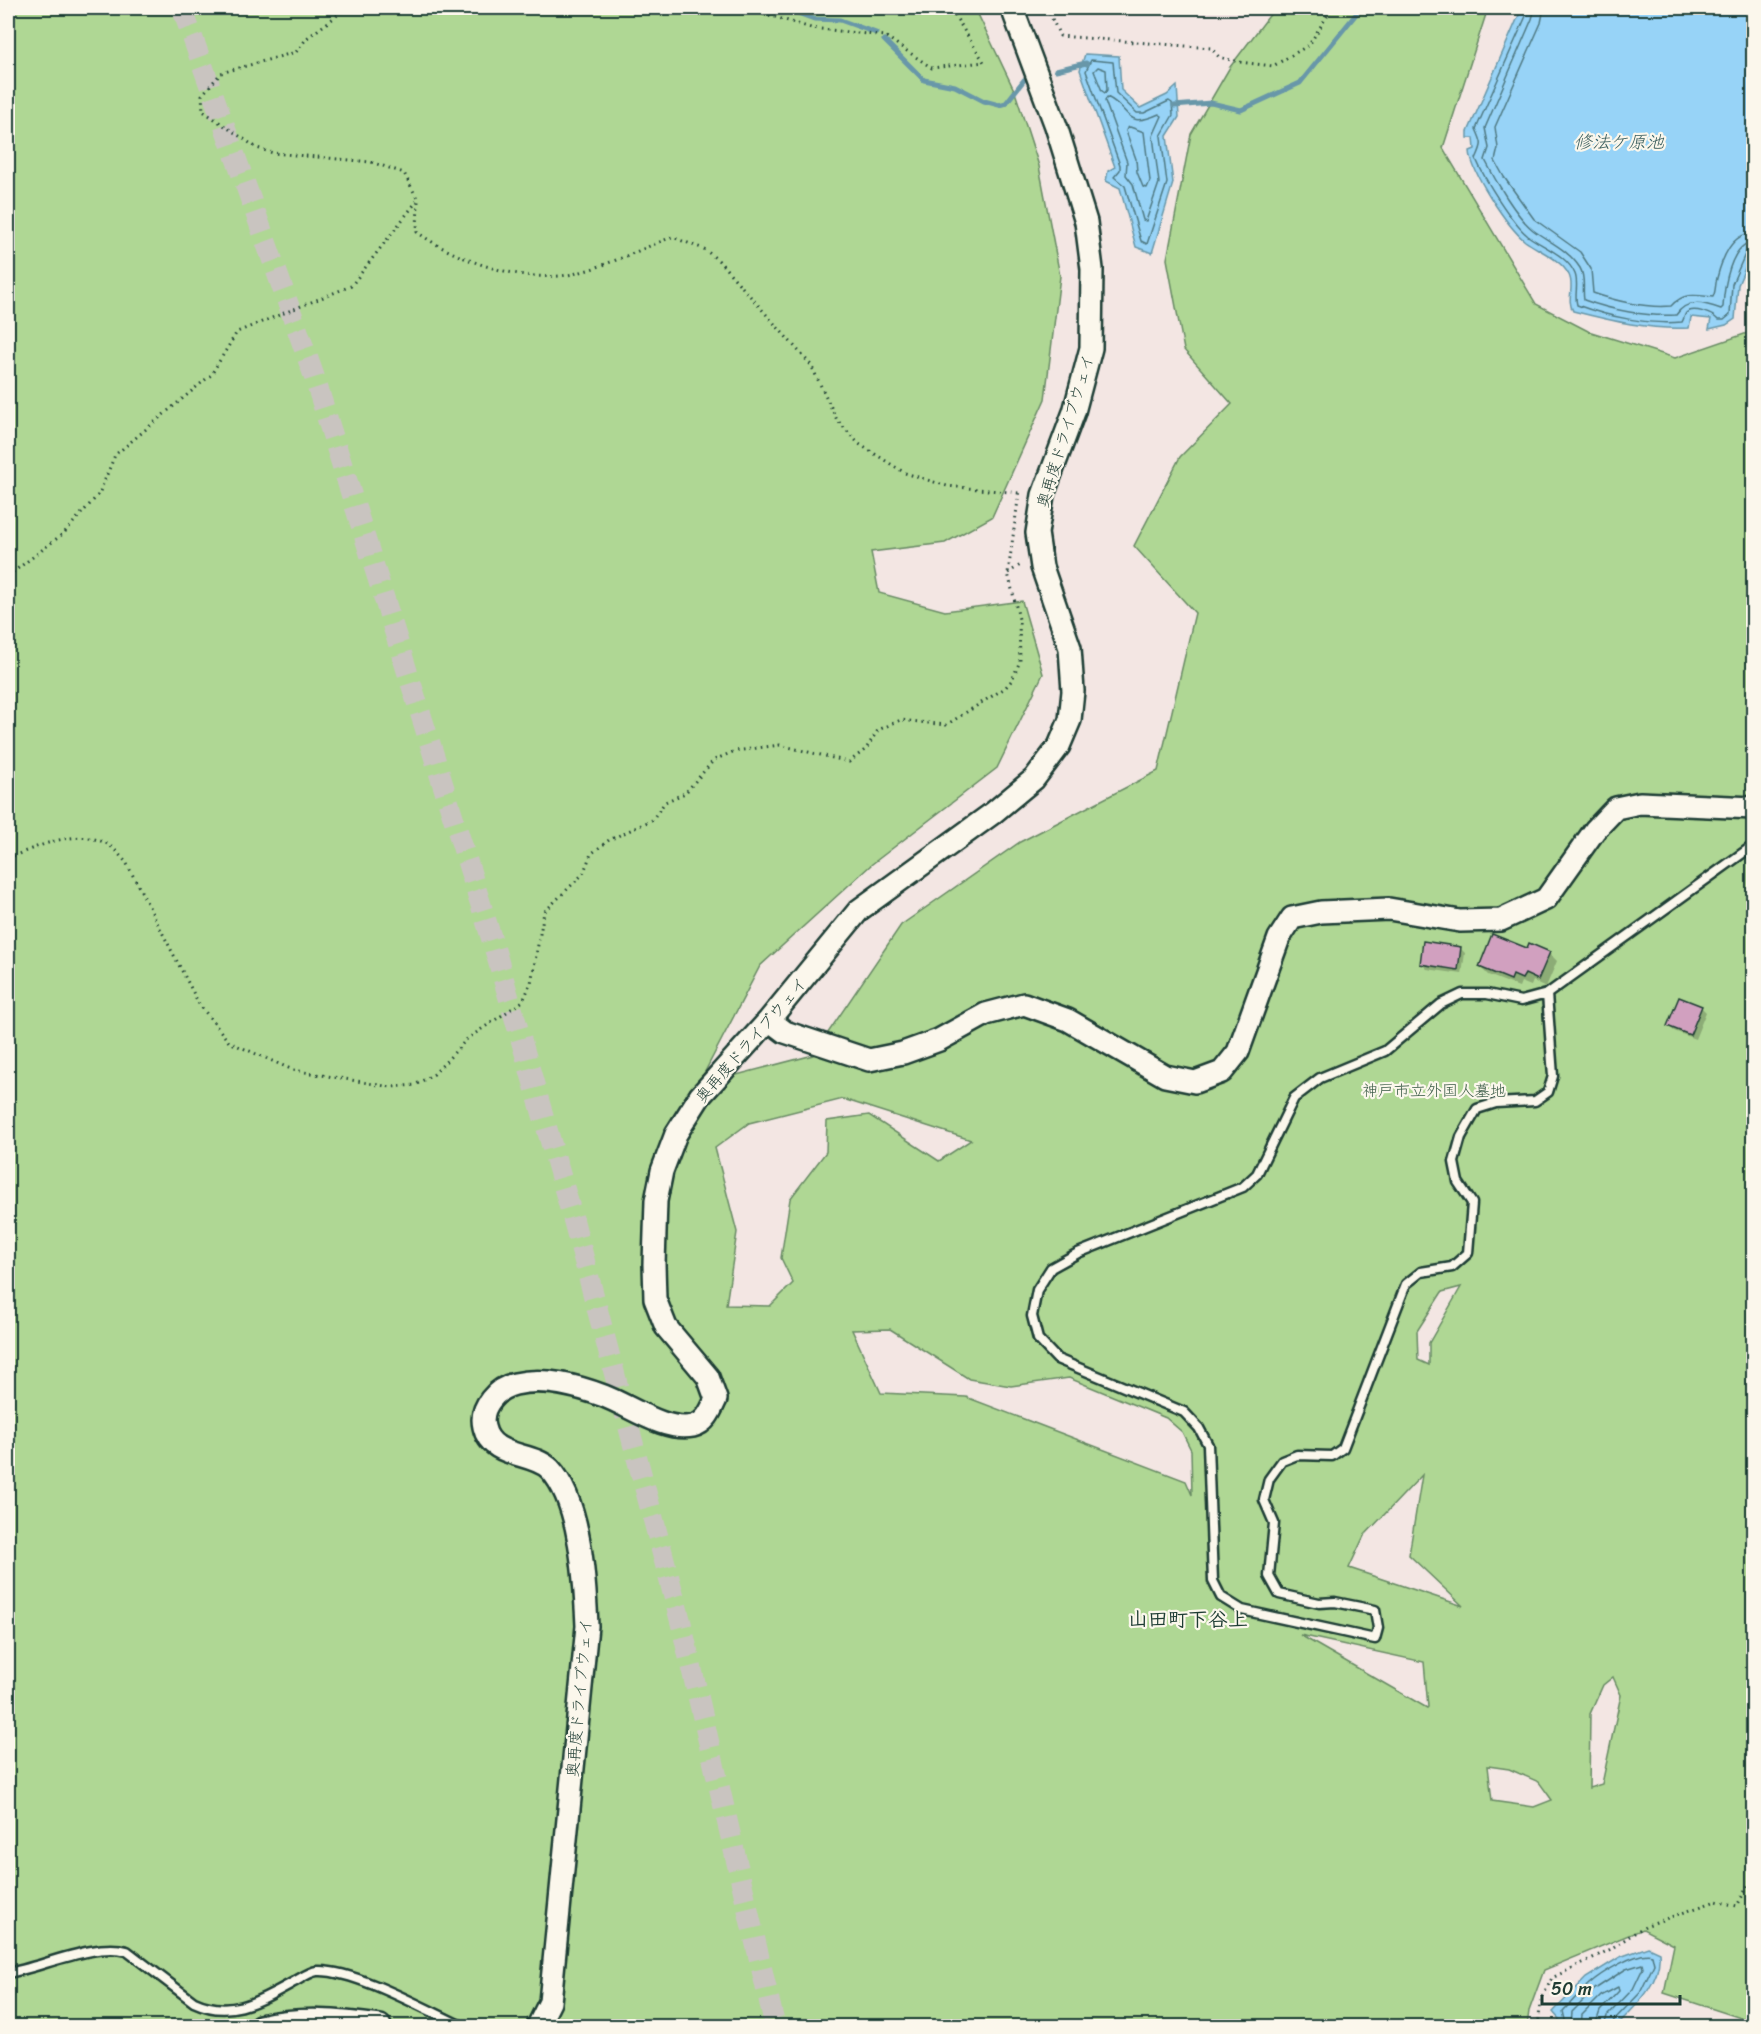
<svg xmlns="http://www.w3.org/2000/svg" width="1761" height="2034" font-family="Sriracha,'Klee One',sans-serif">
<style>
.green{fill:#afd794;stroke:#678a64;stroke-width:1.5;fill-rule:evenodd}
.water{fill:#97d3f7;stroke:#6797a9;stroke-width:1.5}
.shadow{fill:#0003}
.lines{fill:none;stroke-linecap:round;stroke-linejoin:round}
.shore{stroke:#4f7982;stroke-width:1.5}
.stream{stroke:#6797a9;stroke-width:5}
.building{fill:#d1a0bf;stroke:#1f3d34;stroke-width:1.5}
.tertiary-tunnel{stroke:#c9c4c0;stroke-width:21;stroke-dasharray:21 10;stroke-linecap:butt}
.service-casing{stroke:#1f3d34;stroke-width:13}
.tertiary-casing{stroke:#1f3d34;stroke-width:26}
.path{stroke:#1f3d34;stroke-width:3;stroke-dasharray:1.5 4.5;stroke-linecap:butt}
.service{stroke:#fbf7ec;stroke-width:8}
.tertiary{stroke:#fbf7ec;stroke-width:21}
.labels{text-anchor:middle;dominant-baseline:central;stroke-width:4.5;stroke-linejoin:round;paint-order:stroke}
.street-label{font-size:16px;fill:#1f3d34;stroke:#fbf7ec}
.park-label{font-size:16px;fill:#3c5c47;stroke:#fbf7ec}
.water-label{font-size:18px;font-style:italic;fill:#375b5b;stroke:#fbf7ec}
.quarter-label{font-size:20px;font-weight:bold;fill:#1f3d34;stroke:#fbf7ec}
</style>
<rect width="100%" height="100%" fill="#f3e6e3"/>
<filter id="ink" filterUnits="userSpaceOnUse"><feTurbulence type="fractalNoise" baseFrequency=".0167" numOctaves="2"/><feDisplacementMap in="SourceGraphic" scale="12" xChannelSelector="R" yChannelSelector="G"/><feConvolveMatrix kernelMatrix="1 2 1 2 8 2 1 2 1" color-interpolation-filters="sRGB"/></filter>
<g filter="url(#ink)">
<!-- green -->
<path class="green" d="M8,8H975L1015,92L1039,166L1060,276L1045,399L992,517L945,543L871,552L879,593L945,611L1022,601L1043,674L997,768L872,864L760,966L698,1085L813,1055L901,925L1020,842L1158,771L1195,613L1134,546L1180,457L1232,404L1184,350L1167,259L1191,134L1230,67L1275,8H1488L1443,148L1536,304L1588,331L1675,358L1753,331V2022L1664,1993L1674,1945L1643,1929L1544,1970L1529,2011L1527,2026H8ZM843,1099L971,1140L939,1161L869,1115L827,1121L826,1152L790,1199L781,1258L793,1283L770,1306L726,1305L737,1232L715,1148L749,1123ZM1461,1287L1429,1343V1365L1418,1360L1417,1331L1442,1292ZM890,1329L969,1379L1011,1386L1069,1378L1166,1418L1182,1432L1191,1450L1192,1495L1186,1481L966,1397L881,1393L852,1330ZM1422,1475L1409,1555L1463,1606L1349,1568L1364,1536ZM1300,1635L1424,1662L1428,1707L1427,1708ZM1613,1677L1621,1695L1602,1784L1589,1788L1590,1714L1603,1685ZM1488,1766L1509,1769L1539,1782L1552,1800L1534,1807L1492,1801Z"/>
<!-- water -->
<path class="water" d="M1522,8H1753V249L1738,285L1735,319L1726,325L1709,329L1711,319L1691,317L1689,328C1649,330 1612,321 1573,311C1566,299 1575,287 1569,275C1561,259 1539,251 1525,241C1508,227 1471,173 1470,151L1475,149L1474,138H1468V132Z
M1085,54L1119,56L1121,90L1140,108L1167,95L1177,86L1179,117L1167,136L1173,183L1152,253L1136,247L1120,188L1106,181L1108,171L1115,167L1080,70Z
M1648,1947L1659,1952C1662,1983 1636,2006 1616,2026H1556L1559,2019L1553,2012L1586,1978L1620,1957Z"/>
<!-- shadow -->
<path class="shadow" d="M1460,948L1465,953L1462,974L1427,969L1422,964Z
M1527,950L1549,953L1557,961L1546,987L1533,981L1531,986L1521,982L1519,987L1488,975L1480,967Z
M1701,1007L1706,1012L1695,1039L1674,1031L1669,1026Z"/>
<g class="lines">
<!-- shore -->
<path class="shore" d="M1527,8L1526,16L1476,129C1483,144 1483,144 1476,159C1485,180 1511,222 1528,236C1543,247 1567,255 1575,274C1579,284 1574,295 1577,305C1609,317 1648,325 1682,322C1684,319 1684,316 1686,313C1693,306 1713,314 1718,320H1724L1730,315L1732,284L1746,252L1754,249
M1535,8L1532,19L1485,128L1489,148L1485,160C1495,180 1516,216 1533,230C1549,242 1569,250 1580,268C1586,278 1582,289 1584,300C1611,310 1647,317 1676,315C1687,298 1704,303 1721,309L1723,307C1724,288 1730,243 1754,242
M1544,8L1541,23L1495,127L1498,148L1495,161L1504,177L1534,219L1580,252L1591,269L1593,293C1616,301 1646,308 1671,306C1684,292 1695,295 1713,297C1716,291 1715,285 1717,278C1722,259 1731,233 1754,233
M1091,60L1113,62L1116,93L1137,113H1144L1169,101L1172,103L1173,115L1161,136L1167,183L1147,244L1141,241L1125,186L1114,177L1120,170V165L1086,71Z
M1098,67L1106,70L1107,90L1105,93L1102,91L1094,71Z
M1107,97C1132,109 1124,130 1159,114L1162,116L1153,136L1159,183L1146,221L1143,220L1133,184L1126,175L1127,162L1105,101Z
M1130,127L1144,132L1150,181L1147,188L1143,187L1137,172L1136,159L1126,131L1127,128Z
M1563,2026L1565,2020L1563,2011C1572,2002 1580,1992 1589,1984C1600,1974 1638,1950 1652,1955L1654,1964L1640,1993L1614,2020L1612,2026
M1571,2026L1572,2012L1595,1989L1626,1969L1642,1964L1643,1968L1633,1989L1607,2016L1604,2026
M1581,2026L1582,2015L1601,1996L1618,1987L1619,1991L1600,2011L1595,2026"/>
<!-- stream -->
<path class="stream" d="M784,8L814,19L840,20L876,33
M884,40L924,80L955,86L984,101L999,105L1006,103L1024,80
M1056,70L1086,63L1087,64
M1174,106L1211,103L1241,110L1300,83L1361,8"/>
</g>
<!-- building -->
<path class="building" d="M1492,934L1527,948L1529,943L1550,952L1538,980L1525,974L1522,979L1513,975L1511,980L1479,967Z
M1423,941L1461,947L1458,970L1420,964Z
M1679,997L1702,1006L1690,1035L1667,1026Z"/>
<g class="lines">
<!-- tertiary-tunnel -->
<path class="tertiary-tunnel" d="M182,8L313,373L493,943L574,1222L681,1623L775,2026"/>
<!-- service casing -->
<g class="service-casing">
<path id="service" d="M1547,994L1553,1076L1548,1092L1535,1101L1496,1103L1477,1109L1461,1137L1454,1162L1458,1182L1472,1203L1468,1253L1452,1267L1421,1272L1406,1284L1343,1448L1332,1456L1297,1455L1282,1461L1269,1479L1264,1500L1274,1523L1269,1576L1279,1594L1319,1603L1335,1602L1375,1610L1378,1628L1375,1639L1242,1610L1221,1597L1213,1581L1208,1445L1199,1428L1184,1412L1057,1359L1038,1339L1032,1316L1037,1290L1051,1268L1078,1253L1243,1187L1257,1174L1294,1098L1320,1078L1385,1051L1441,1004L1462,994H1487L1521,1001L1547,994L1754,845
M8,1973C42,1967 95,1942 127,1951L194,2002C231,2019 259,2001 292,1983C300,1979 309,1972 317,1971C354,1969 427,2010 462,2026"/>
</g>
<!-- tertiary casing -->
<g class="tertiary-casing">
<path id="tertiary" d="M769,1020L785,1032L869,1060L903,1053L939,1040L986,1014L1024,1004L1068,1020L1165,1076L1195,1082L1222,1072L1238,1052L1279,938L1292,918L1321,912L1389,909L1460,921L1501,920L1546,899L1595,830L1616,808L1640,803L1754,808
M260,2026C299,2017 340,2020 380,2026
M538,2026L550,2002L587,1626C585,1582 581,1502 550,1469C532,1451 491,1459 484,1427C479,1407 497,1388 515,1384C545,1377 577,1386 604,1396C630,1406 665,1432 693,1426C706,1423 711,1410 716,1399L708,1377L666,1327L655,1299L654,1264L656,1201L662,1171L676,1134L700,1096L769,1020L859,910L993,813L1034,779L1059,746L1070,720L1073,691L1070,648L1042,567L1037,533L1043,495L1074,412L1091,348L1092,269L1086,222L1056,126L1012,8"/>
</g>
<!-- path -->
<path class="path" d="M347,8L307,38L296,52L221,73L202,95L203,111L257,148L273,153L371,162L404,173L418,200L417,232C457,261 528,286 577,273C609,265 641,249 672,237L704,249L719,261L811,365L837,420L859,444L905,473L947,486L1019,493
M746,8L811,28L885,36L932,68L984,62L950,8
M1047,8L1060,36L1211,48L1219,57L1239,62L1273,66L1309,45L1332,8
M1008,573L1022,564
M8,576L64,533L99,494L115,455L211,375L237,332L351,286L417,201
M8,858C38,847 77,826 109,845C115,849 121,857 126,862L199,1004L229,1042L293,1070L391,1087L415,1085L434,1074L467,1039L523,1001L531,983L544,912L583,874L591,854L609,840L652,820L665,802L685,793L714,760L735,751L780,745L849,762L866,749L878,730L901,720L946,725L1005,688L1012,680L1020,661L1019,619L1008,573L1019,493
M1538,2026L1541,2000L1552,1978L1609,1950L1645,1926L1716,1901L1737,1906L1754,1874"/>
<!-- service -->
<use href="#service" class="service"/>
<!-- tertiary -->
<use href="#tertiary" class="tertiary"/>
</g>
</g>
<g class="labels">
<!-- street labels -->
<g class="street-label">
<text transform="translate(1065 431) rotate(-73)">奥再度ドライブウェイ</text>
<text transform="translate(751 1040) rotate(-49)">奥再度ドライブウェイ</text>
<text transform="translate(579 1698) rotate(-85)">奥再度ドライブウェイ</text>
</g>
<!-- park labels -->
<g class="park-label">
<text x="1434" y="1090">神戸市立外国人墓地</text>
</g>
<!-- water labels -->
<g class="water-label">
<text x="1619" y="142">修法ケ原池</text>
</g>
<!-- quarter labels -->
<g class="quarter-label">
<text x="1188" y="1619">山田町下谷上</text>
</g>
</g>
<!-- margin -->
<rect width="1761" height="2034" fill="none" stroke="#fbf7ec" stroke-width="30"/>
<rect x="15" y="15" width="1731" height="2004" fill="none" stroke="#1f3d34" stroke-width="2" filter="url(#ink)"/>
<!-- scale -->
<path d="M1542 1995v9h138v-9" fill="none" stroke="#1f3d34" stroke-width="3"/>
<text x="1551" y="1995" font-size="18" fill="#1f3d34" stroke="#fbf7ec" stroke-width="4.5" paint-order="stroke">50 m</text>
</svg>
